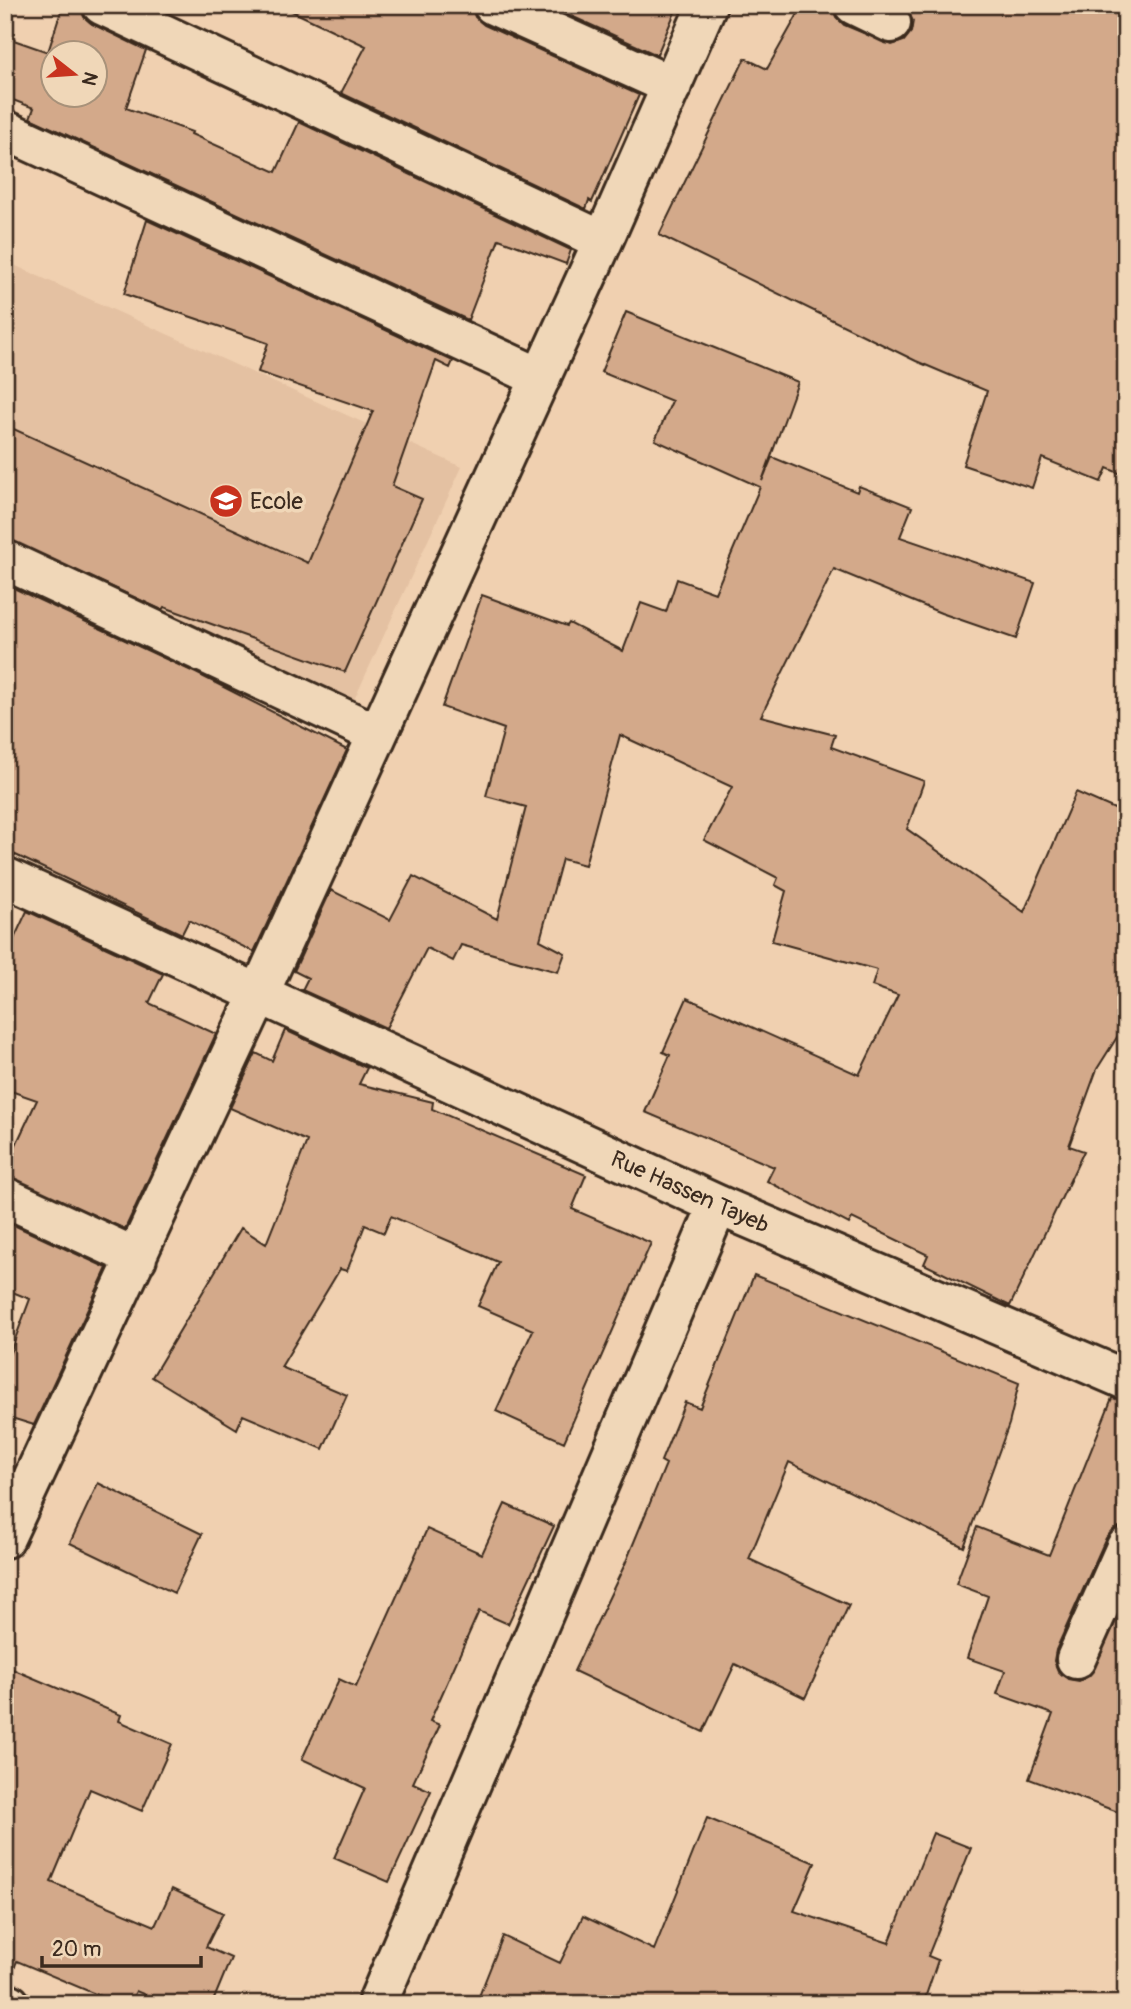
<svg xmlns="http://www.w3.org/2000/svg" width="1131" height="2009" font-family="Pangolin,sans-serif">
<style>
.built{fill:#e4c1a2}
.building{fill:#d3a98a;stroke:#3b2a1e;stroke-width:2;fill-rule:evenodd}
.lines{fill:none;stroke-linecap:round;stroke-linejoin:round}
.minor-casing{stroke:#3b2a1e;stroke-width:44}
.tertiary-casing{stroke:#3b2a1e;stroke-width:44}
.minor{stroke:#f0d7b8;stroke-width:38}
.tertiary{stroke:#f0d7b8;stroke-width:38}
.labels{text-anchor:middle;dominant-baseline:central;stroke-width:7;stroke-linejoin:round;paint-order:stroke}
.poi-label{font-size:23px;fill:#3b2a1e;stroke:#f0d7b8;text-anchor:start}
.street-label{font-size:23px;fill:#3b2a1e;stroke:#f0d7b8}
</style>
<rect width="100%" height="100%" fill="#f0d0b0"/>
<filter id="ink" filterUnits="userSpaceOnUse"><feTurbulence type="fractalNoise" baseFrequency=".0143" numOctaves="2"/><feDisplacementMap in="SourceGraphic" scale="14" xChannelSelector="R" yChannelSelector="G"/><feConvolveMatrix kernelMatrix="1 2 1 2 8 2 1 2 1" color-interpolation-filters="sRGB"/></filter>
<g filter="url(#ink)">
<!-- built -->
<path class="built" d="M5,261L462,467L354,700L5,536Z"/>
<!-- building -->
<path class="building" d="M63,5H80L84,17L92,24L146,50L126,108L192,132L191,134L276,172L299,122L571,250L566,264L499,239L468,320L30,118L34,108L5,97V37L48,52ZM52,52H94V94H52Z
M279,5H471L475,17L484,25L639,95L592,202L589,200L586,209L341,93L366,46Z
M547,5H678L657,55Z
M803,5H832L836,17L844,25L892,45L904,41L911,32L913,21L903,5H1126V476L1107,468L1101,482L1042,458L1032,488L963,465L987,391L916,361L659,235L745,58L767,69Z
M147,220L453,361L450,368L436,361L392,486L422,499L345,672L164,607L162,610L5,538V425L308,563L373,411L258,372L268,343L124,294Z
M626,312L798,382L762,481L772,457L857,492L859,486L912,507L900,537L1035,583L1016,639L941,613L834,569L761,716L835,735L831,747L924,781L907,829L1024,912L1076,792L1126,814V1023L1097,1069L1069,1146L1084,1151L1010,1306L924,1264L928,1255L852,1218L849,1224L767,1181L774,1167L645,1112L670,1055L663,1052L687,998L859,1075L898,995L872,986L877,970L772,941L786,891L775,885L778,878L704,840L732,787L620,735L585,865L562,859L540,940L565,953L558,972L461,945L453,961L427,948L386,1028L302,990L308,978L294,971L331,890L390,920L413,876L497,919L526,807L486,796L504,729L442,707L482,595L567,626L569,623L623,651L641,603L666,612L677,579L715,593L760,487L655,440L672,401L601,372Z
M5,584L196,673L347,750L254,952L189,920L182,934L5,850Z
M27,911L163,974L149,1003L216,1034L125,1229L5,1176V1168L37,1100L5,1089V958Z
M285,1030L367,1068L359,1084L433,1102L432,1109L586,1175L572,1209L651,1243L564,1442L496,1411L533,1330L478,1306L498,1262L391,1216L384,1233L365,1225L347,1271L340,1269L281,1367L347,1395L323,1449L243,1415L237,1429L152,1377L241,1228L266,1244L307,1141L230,1108L256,1053L272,1061Z
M5,1221L107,1268L34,1425L5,1416V1366L30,1299L5,1289Z
M754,1275L1019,1383L1009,1424L964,1547L789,1462L749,1559L849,1605L805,1698L735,1664L703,1732L574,1671L625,1564L666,1464L661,1461L685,1402L700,1408Z
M1112,1398L1126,1401V1525L1114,1529L1106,1538L1056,1650L1054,1661L1058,1671L1068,1679L1079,1681L1089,1676L1126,1601V1815L1029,1779L1053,1714L997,1694L1005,1671L967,1658L988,1596L956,1584L977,1527L1049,1555Z
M98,1483L202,1534L174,1593L70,1543Z
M505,1504L554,1526L508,1624L479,1611L430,1721L440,1725L413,1783L431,1791L389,1882L334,1858L365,1788L302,1759L339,1679L356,1687L427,1529L482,1554Z
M5,1666L121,1715L119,1721L172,1744L142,1811L90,1789L51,1882L155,1926L172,1889L223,1913L206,1947L231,1958L212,2004H167L136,1991L130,2004H119L17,1961L9,1981H5Z
M707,1818L815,1863L794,1911L889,1943L933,1833L971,1848L928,1956L938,1960L923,2004H476L503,1936L560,1963L583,1916L654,1950Z"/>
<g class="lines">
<!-- minor casing -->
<g class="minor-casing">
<path id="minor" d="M102,5L603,241
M493,5L672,86
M854,5L891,23
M5,130L541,378
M5,560L377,734
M5,877L718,1205L1126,1380
M5,1197L137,1258
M5,1538L259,994L603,241L707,5
M1076,1659L1126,1547
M377,2004L718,1205"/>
</g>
<!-- tertiary casing -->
<g class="tertiary-casing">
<path id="tertiary" d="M5,2002L10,2004"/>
</g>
<!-- minor -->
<use href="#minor" class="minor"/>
<!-- tertiary -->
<use href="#tertiary" class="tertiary"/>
</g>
</g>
<!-- icons -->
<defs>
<g id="school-disc" transform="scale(1.75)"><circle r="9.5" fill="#c8321e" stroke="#f0d7b8"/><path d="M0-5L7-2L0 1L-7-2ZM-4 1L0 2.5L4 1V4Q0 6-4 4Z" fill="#fff"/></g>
</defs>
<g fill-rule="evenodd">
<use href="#school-disc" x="226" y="501"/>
</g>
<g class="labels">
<!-- poi labels -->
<g class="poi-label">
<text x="250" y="501">Ecole</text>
</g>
<!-- street labels -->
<g class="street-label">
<text transform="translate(690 1192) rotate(24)">Rue Hassen Tayeb</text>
</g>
</g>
<!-- margin -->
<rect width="1131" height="2009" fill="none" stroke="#f0d7b8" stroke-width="28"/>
<rect x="14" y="14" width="1103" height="1981" fill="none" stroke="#3b2a1e" stroke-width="2.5" filter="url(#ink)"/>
<!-- north arrow -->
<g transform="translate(74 74) rotate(107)"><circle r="33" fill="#f0d7b8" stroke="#a8927a" stroke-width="2"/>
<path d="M0-5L12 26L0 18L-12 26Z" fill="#c8321e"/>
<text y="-10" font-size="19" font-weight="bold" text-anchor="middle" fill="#3b2a1e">N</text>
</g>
<!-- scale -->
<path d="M42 1956v10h159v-10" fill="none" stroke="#3b2a1e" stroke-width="3.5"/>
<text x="52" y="1956" font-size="21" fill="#3b2a1e" stroke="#f0d7b8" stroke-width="5" paint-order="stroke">20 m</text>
</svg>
